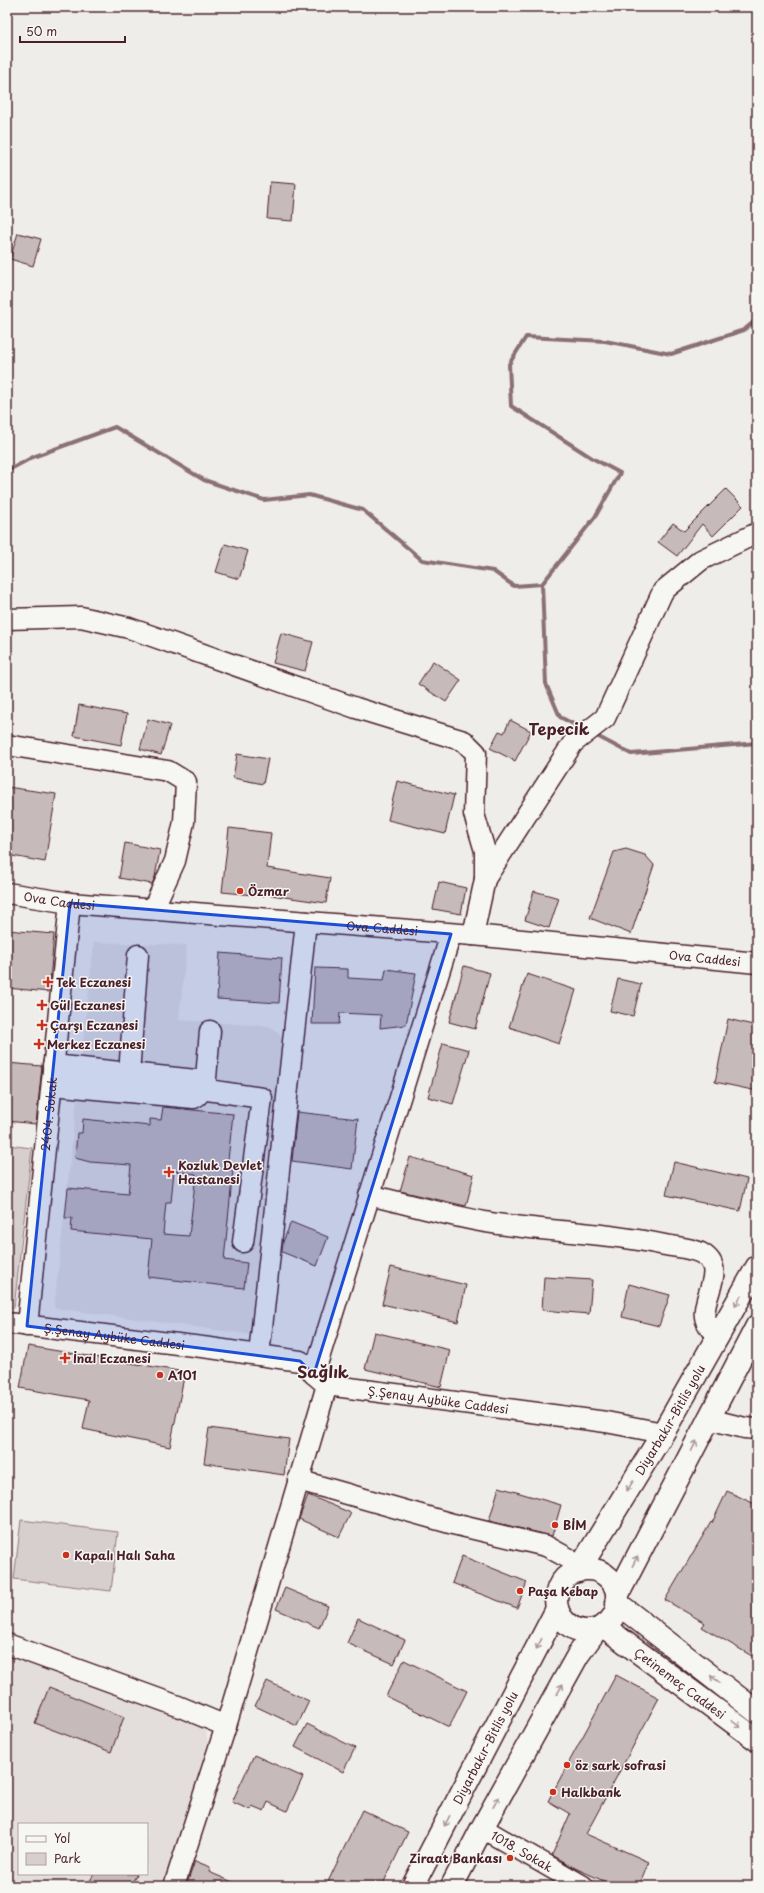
<svg xmlns="http://www.w3.org/2000/svg" width="764" height="1893" font-family="'Playpen Sans',sans-serif">
<style>
.built{fill:#e3dedc;fill-rule:evenodd}
.green{fill:#d7cfce;stroke:#90777c}
.lines{fill:none;stroke-linecap:round;stroke-linejoin:round}
.stream{stroke:#8a6f74;stroke-width:4}
.building{fill:#c6babb;stroke:#4a1f2b;fill-rule:evenodd}
.minor-casing{stroke:#4a1f2b;stroke-width:23}
.major-casing{stroke:#4a1f2b;stroke-width:25}
.highway-casing{stroke:#4a1f2b;stroke-width:25}
.minor{stroke:#f6f6f2;stroke-width:20}
.major{stroke:#f6f6f2;stroke-width:22}
.highway{stroke:#f6f6f2;stroke-width:22}
.oneway{stroke:#a99598}
.marked{fill:#1d4ed8;fill-opacity:0.2;stroke:#1d4ed8;stroke-width:3;stroke-linejoin:round}
.poi-dot{fill:#c8321e;stroke:#f6f6f2;stroke-width:1.5}
.labels{text-anchor:middle;dominant-baseline:central;stroke-width:3;stroke-linejoin:round;paint-order:stroke}
.poi-label{font-size:12px;font-weight:bold;fill:#4a1f2b;stroke:#f6f6f2;text-anchor:start}
.street-label{font-size:12px;fill:#4a1f2b;stroke:#f6f6f2}
.district-label{font-size:16px;font-weight:bold;fill:#4a1f2b;stroke:#f6f6f2}
</style>
<rect width="100%" height="100%" fill="#efedea"/>
<filter id="ink" filterUnits="userSpaceOnUse"><feTurbulence type="fractalNoise" baseFrequency=".025" numOctaves="2"/><feDisplacementMap in="SourceGraphic" scale="8" xChannelSelector="R" yChannelSelector="G"/><feConvolveMatrix kernelMatrix="1 2 1 2 8 2 1 2 1" color-interpolation-filters="sRGB"/></filter>
<g filter="url(#ink)">
<!-- built -->
<path class="built" d="M94,942L187,945L179,1020L269,1026L283,1036L253,1335L54,1308Z
M7,1652L205,1726L208,1741L179,1842L161,1886H7ZM19,1824H147V1874H19Z"/>
<!-- green -->
<path class="green" d="M7,1145L32,1148L14,1308L7,1307Z
M21,1520L118,1532L111,1591L14,1579Z"/>
<g class="lines">
<!-- stream -->
<path class="stream" d="M7,471L33,457L115,427L204,480L264,500L309,495L363,510L422,560L493,571L514,586L542,584
M581,728L560,717L546,684L542,584L595,517L620,473L592,458L511,406L509,364L526,337L605,341L671,354L744,330L757,319
M593,734L631,754L757,743"/>
</g>
<!-- building -->
<path class="building" d="M270,182L296,184L293,221L267,219Z
M18,233L41,239L33,266L10,259Z
M726,489L743,506L713,536L702,524L677,556L658,542L673,523L684,531Z
M225,544L248,551L239,579L216,572Z
M281,633L313,642L305,671L273,663Z
M433,661L461,680L446,702L418,684Z
M79,705L127,714L121,745L74,736Z
M148,719L170,725L161,755L140,749Z
M510,720L531,731L515,761L490,748L499,731L504,733Z
M237,754L268,759L263,784L233,778Z
M397,781L454,795L445,834L388,820Z
M7,787L56,794L45,862L7,855Z
M229,828L271,833L267,868L330,878L326,903L264,894V896L222,892Z
M125,843L160,850L155,877L152,884L119,878Z
M626,849L645,855L654,865L631,934L590,918L614,852Z
M439,882L466,888L461,914L433,909Z
M534,891L559,898L549,928L525,920Z
M7,930L54,934L49,992L7,988Z
M220,953L282,958L279,1003L217,999Z
M464,966L490,973L475,1029L449,1022Z
M315,968L348,969V978L384,980L386,969L416,973L406,1025L380,1028L381,1015L340,1013L339,1024H312Z
M527,974L576,990L559,1044L509,1027Z
M618,979L641,984L633,1016L610,1011Z
M728,1019L757,1026V1091L715,1082Z
M443,1043L469,1050L453,1104L428,1097Z
M7,1063L42,1066L36,1124L7,1121Z
M163,1107L233,1114L227,1169L233,1170L224,1260L247,1263L244,1288L148,1277L152,1239L71,1231L72,1218H65L68,1188L128,1194L131,1165L90,1162L75,1158L77,1133H82L83,1119L150,1126V1119L161,1120ZM174,1171L196,1174L189,1236L163,1234L166,1202H171Z
M297,1112L358,1119L352,1169L292,1161Z
M410,1157L474,1175L466,1206L400,1191Z
M674,1162L747,1179L740,1211L666,1195Z
M291,1222L328,1237L317,1266L282,1252L283,1242Z
M391,1267L466,1285L458,1322L382,1304Z
M544,1277L592,1280L589,1314L542,1310Z
M629,1284L670,1295L659,1326L622,1317Z
M374,1332L450,1350L441,1387L365,1369Z
M28,1346L185,1372L170,1447L83,1429L89,1400L20,1388Z
M209,1428L289,1439L284,1475L204,1463Z
M499,1487L561,1505L552,1536L489,1521Z
M727,1491L757,1505V1659L702,1627L705,1623L665,1600L711,1522L712,1523Z
M308,1495L351,1513L339,1537L299,1519Z
M462,1556L527,1582L517,1608L452,1583Z
M285,1588L328,1606L319,1628L276,1609Z
M358,1618L405,1640L394,1664L347,1643Z
M404,1660L467,1691L449,1727L386,1696Z
M616,1675L659,1698L586,1834L649,1862L639,1886H615L577,1869L552,1855L570,1814L548,1801Z
M267,1681L309,1701L297,1726L255,1706Z
M49,1687L124,1717L111,1752L35,1723Z
M307,1724L355,1748L343,1772L295,1747Z
M254,1755L303,1777L287,1811L268,1802L264,1811L252,1806L250,1810L232,1802Z
M362,1810L408,1832L382,1886H326Z
M195,1861L210,1867L209,1872L242,1886H186Z
M94,1874H137L130,1886H87Z"/>
<g class="lines">
<!-- minor casing -->
<g class="minor-casing">
<g id="minor">
<path d="M7,619L81,617L129,628L356,708L464,741L476,753L474,814L485,851V879L473,935"/>
<path d="M7,745L168,771L186,782L184,822L175,861L153,909"/>
<path d="M485,879L573,743L605,718L663,591L701,560L757,533"/>
<path id="s1" d="M7,893L70,903L473,935L757,963"/>
<path d="M129,1073L138,955"/>
<path d="M52,1085L194,1098C202,1094 203,1086 196,1080L53,1065"/>
<path d="M201,1089L262,1098L243,1242"/>
<path d="M205,1090L210,1031"/>
<path d="M369,1195C408,1204 446,1215 485,1222C545,1232 606,1232 665,1245C676,1247 691,1248 701,1253C737,1273 680,1313 719,1334"/>
<path id="s2" d="M7,1323L210,1348L300,1361L307,1365L314,1374L327,1385L606,1422L663,1433"/>
<path id="s3" d="M27,1326L70,903"/>
<path d="M259,1355L306,922"/>
<path d="M314,1374L451,934"/>
<path d="M708,1419L745,1428L757,1429"/>
<path d="M298,1480L453,1524L546,1546L568,1558L578,1571"/>
<path d="M7,1644L178,1706L226,1726"/>
<path id="s4" d="M482,1828L583,1886"/>
<path d="M174,1886L226,1726L327,1385"/>
</g>
</g>
<!-- major casing -->
<g class="major-casing">
<g id="major">
<path d="M617,1603L757,1712"/>
<path id="s5" d="M603,1626L757,1740"/>
</g>
</g>
<!-- highway casing -->
<g class="highway-casing">
<g id="highway">
<circle cx="587" cy="1600" r="31"/>
<path id="s6" d="M578,1571L663,1433L757,1267"/>
<path d="M617,1596L757,1326"/>
<path id="s7" d="M413,1886L557,1609"/>
<path d="M452,1886L482,1828L578,1655L596,1630"/>
</g>
</g>
<!-- minor -->
<use href="#minor" class="minor"/>
<!-- major -->
<use href="#major" class="major"/>
<!-- highway -->
<use href="#highway" class="highway"/>
</g>
<!-- one-way arrows -->
<defs><path id="oneway-shaft" d="M-6 0H5M1.5-3L5.5 0L1.5 3" fill="none" stroke-width="1.6" stroke-linecap="round" stroke-linejoin="round"/></defs>
<g class="oneway">
<use href="#oneway-shaft" transform="translate(738 1301) rotate(119)"/>
<use href="#oneway-shaft" transform="translate(694 1446) rotate(-63)"/>
<use href="#oneway-shaft" transform="translate(630 1486) rotate(122)"/>
<use href="#oneway-shaft" transform="translate(635 1561) rotate(-63)"/>
<use href="#oneway-shaft" transform="translate(539 1644) rotate(117)"/>
<use href="#oneway-shaft" transform="translate(715 1679) rotate(-142)"/>
<use href="#oneway-shaft" transform="translate(560 1689) rotate(-61)"/>
<use href="#oneway-shaft" transform="translate(736 1724) rotate(36)"/>
<use href="#oneway-shaft" transform="translate(496 1802) rotate(-61)"/>
<use href="#oneway-shaft" transform="translate(447 1821) rotate(117)"/>
</g>
</g>
<!-- marked area -->
<path class="marked" d="M70,903L451,934L314,1374L300,1361L27,1326Z"/>
<!-- markers -->
<g class="poi-dot">
<circle cx="240" cy="891" r="4"/>
<path d="M46 976h4v4h4v4h-4v4h-4v-4h-4v-4h4z"/>
<path d="M40 999h4v4h4v4h-4v4h-4v-4h-4v-4h4z"/>
<path d="M40 1019h4v4h4v4h-4v4h-4v-4h-4v-4h4z"/>
<path d="M37 1038h4v4h4v4h-4v4h-4v-4h-4v-4h4z"/>
<path d="M167 1166h4v4h4v4h-4v4h-4v-4h-4v-4h4z"/>
<path d="M63 1352h4v4h4v4h-4v4h-4v-4h-4v-4h4z"/>
<circle cx="160" cy="1375" r="4"/>
<circle cx="555" cy="1525" r="4"/>
<circle cx="66" cy="1555" r="4"/>
<circle cx="520" cy="1591" r="4"/>
<circle cx="567" cy="1765" r="4"/>
<circle cx="553" cy="1792" r="4"/>
<circle cx="510" cy="1858" r="4"/>
</g>
<g class="labels">
<!-- poi labels -->
<g class="poi-label">
<text x="248" y="891">Özmar</text>
<text x="56" y="982">Tek Eczanesi</text>
<text x="50" y="1005">Gül Eczanesi</text>
<text x="50" y="1025">Çarşı Eczanesi</text>
<text x="47" y="1044">Merkez Eczanesi</text>
<text x="178" y="1165">Kozluk Devlet<tspan x="178" dy="14">Hastanesi</tspan></text>
<text x="73" y="1358">İnal Eczanesi</text>
<text x="168" y="1375">A101</text>
<text x="563" y="1525">BİM</text>
<text x="74" y="1555">Kapalı Halı Saha</text>
<text x="528" y="1591">Paşa Kebap</text>
<text x="575" y="1765">öz sark sofrasi</text>
<text x="561" y="1792">Halkbank</text>
<text x="502" y="1858" text-anchor="end">Ziraat Bankası</text>
</g>
<!-- street labels -->
<g class="street-label">
<text stroke="none"><textPath href="#s1" startOffset="53">Ova Caddesi</textPath></text>
<text stroke="none"><textPath href="#s1" startOffset="377">Ova Caddesi</textPath></text>
<text stroke="none"><textPath href="#s1" startOffset="701">Ova Caddesi</textPath></text>
<text stroke="none"><textPath href="#s3" startOffset="213">2404. Sokak</textPath></text>
<text stroke="none"><textPath href="#s2" startOffset="108">Ş.Şenay Aybüke Caddesi</textPath></text>
<text stroke="none"><textPath href="#s2" startOffset="444">Ş.Şenay Aybüke Caddesi</textPath></text>
<text stroke="none"><textPath href="#s6" startOffset="177">Diyarbakır-Bitlis yolu</textPath></text>
<text stroke="none"><textPath href="#s5" startOffset="96">Çetinemeç Caddesi</textPath></text>
<text stroke="none"><textPath href="#s7" startOffset="156">Diyarbakır-Bitlis yolu</textPath></text>
<text stroke="none"><textPath href="#s4" startOffset="46">1018. Sokak</textPath></text>
</g>
<!-- district labels -->
<g class="district-label">
<text x="559" y="728">Tepecik</text>
<text x="323" y="1371">Sağlık</text>
</g>
</g>
<!-- margin -->
<rect width="764" height="1893" fill="none" stroke="#f6f6f2" stroke-width="24"/>
<rect x="12" y="12" width="740" height="1869" fill="none" stroke="#4a1f2b" stroke-width="1.5" filter="url(#ink)"/>
<!-- legend -->
<rect x="18" y="1823" width="130" height="52" fill="#f6f6f2" stroke="#b1a0a2"/>
<rect x="26" y="1836" width="20" height="6" fill="#f6f6f2" stroke="#b1a0a2"/>
<text x="54" y="1843" font-size="12" fill="#4a1f2b">Yol</text>
<rect x="26" y="1853" width="20" height="12" fill="#d7cfce" stroke="#b1a0a2"/>
<text x="54" y="1863" font-size="12" fill="#4a1f2b">Park</text>
<!-- scale -->
<path d="M20 36v6h105v-6" fill="none" stroke="#4a1f2b" stroke-width="2"/>
<text x="26" y="36" font-size="12" fill="#4a1f2b" stroke="#f6f6f2" stroke-width="3" paint-order="stroke">50 m</text>
</svg>
